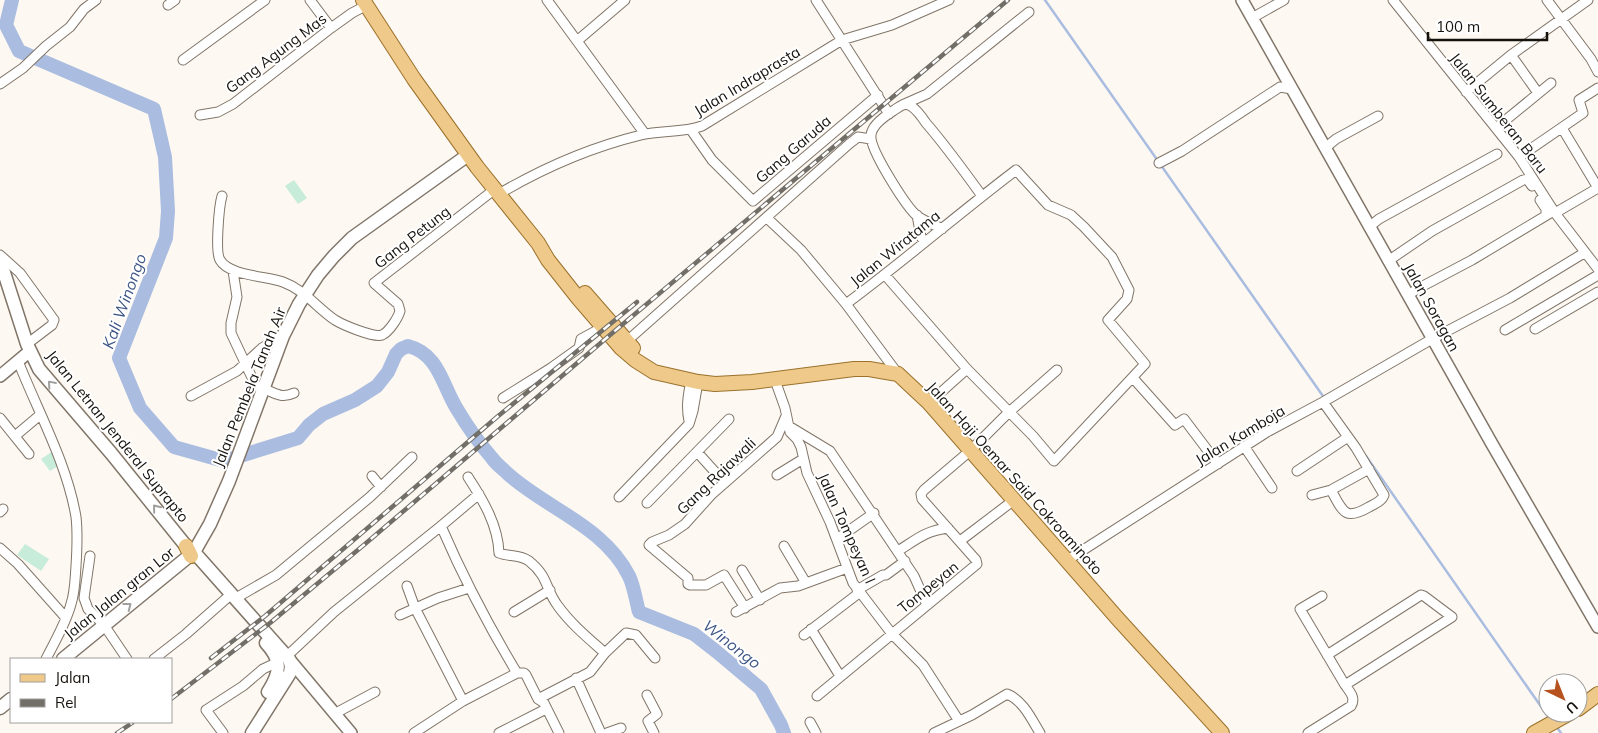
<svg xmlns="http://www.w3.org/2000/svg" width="1598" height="733" font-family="Mulish,sans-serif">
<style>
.green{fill:#c7ecda}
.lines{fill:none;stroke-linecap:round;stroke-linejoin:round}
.stream{stroke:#aabde0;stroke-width:2.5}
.river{stroke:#aabde0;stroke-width:14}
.minor-casing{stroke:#817568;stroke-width:11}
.tertiary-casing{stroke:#817568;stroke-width:14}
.secondary-casing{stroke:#817568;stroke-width:15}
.primary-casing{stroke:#9b712b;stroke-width:16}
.minor{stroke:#fff;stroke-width:9}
.tertiary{stroke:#fff;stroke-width:11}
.secondary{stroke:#fff;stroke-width:12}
.primary{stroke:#eec98a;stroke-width:14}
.rail-casing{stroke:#726e68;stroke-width:4.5}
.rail{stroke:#fff;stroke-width:2.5;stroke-dasharray:8;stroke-linecap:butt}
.oneway{stroke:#a1a09e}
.labels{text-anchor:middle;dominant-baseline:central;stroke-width:4;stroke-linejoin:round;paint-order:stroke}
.street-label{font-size:15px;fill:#15110c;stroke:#fff}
.water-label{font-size:16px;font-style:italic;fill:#3d5585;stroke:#fff}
</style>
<rect width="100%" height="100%" fill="#fdf8f2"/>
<!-- green -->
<path class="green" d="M294,180L307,198L298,204L285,186Z
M53,451L61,464L50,471L41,459Z
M25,544L49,559L41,571L17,555Z"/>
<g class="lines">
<!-- stream -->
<path class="stream" d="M1045,0L1325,399
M1366,456L1549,718
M1556,726L1561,733"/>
<!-- river -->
<path class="river" d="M12,0L6,25L19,51L154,109L165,157L168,211L166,238L119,358L140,408L174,447L224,461L298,438L309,425L323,414L355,400L377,386L388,372L396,354L401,349L408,346C439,354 442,385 457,409C467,426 479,443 492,458C496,464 503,469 508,474C547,509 604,526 629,576C634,586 636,601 639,612L694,634L717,652L761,689L781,725L784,733"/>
<!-- minor casing -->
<g class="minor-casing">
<path id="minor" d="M310,0L331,28
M547,0L645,134
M816,0L889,114
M1393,0L1519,157L1555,213L1598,269
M1547,0L1591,59L1598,72
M168,5L175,0
M1252,18L1284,0
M577,41L625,0
M1511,55L1538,93
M183,60L265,0
M0,84L23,68L46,46L70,27L84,9L96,0
M1466,92L1511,55L1588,0
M902,105L927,94L1029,12
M200,115L218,112L233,104L331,28L352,13L367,5
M1496,128L1551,83
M1562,128L1598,188
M691,130L712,160L753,201L878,95
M1325,148L1336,139L1378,116
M1519,157L1583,113L1579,100L1598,88
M1159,163L1182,151L1280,87L1292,89
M499,194C543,168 592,147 641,135C662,130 682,133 702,126L842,40L892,25L949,0
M222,196C219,206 215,252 220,260C229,276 267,276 283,282C305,290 317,308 335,320C343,325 374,338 382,335C389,332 398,318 400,311L398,304L374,283L495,189
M1540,200L1546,209V215
M1555,213L1598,188
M917,215L921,237L925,242
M767,218L801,250L846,304
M1369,227L1379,219L1497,154
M942,229C934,224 922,221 915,214C905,204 869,149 871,135C872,125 885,116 893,111C899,107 904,102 911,106C917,110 922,117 926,123C946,146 964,171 982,196
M0,255L20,273L54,320L52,325L27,344
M1388,261L1432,231L1523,180L1527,179L1532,186
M233,271L237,297L231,323V333L255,384L263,390
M885,275L967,369L1033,436L1054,461L1145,364L1108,320L1127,299L1129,290L1112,257L1084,227L1071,215L1048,205L1016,170C958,214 904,261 846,304L898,374
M1408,295L1419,288L1472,260L1552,212
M1535,329L1598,292
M1505,330L1598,275
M627,341L849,144L858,137L871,139
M18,361C38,412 67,463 76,517C78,534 77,550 76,566C75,579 75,592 71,604C66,623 55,641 46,659
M1133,378L1175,425L1184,419L1218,464
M775,380L785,408L790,432L797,439L801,447L807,473L830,522L853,583L892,634L923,665L959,721
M264,389C276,393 281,399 294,393
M191,396L237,371L262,348L283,336
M503,398L551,368L579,348L581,339L603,327
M1323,402L1356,448L1384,495C1382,501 1375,504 1369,507C1345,521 1343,512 1331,490
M929,403L967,369
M0,418L29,454
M689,421C686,407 688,395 691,381
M792,428L830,451L914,576L927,605
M15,436L40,415
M1244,446L1272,488
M697,452L725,483
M1297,471L1348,437
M777,475L803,459
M372,476L381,487
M468,477C483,500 498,525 499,553C509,557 519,554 529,561C549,577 545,589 558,606C571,624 588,638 605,653
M479,494L441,526C463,577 488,625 517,673
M1312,495L1331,490L1369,469
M619,497L689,424L693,411L698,382
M647,503L729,419
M0,512L3,509
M837,539L874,513
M960,541L1014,500
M784,546L806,583
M0,548L18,564L66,618
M898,551C917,539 925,531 948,528
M90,556L84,598L88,609L104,625L127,659
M1066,561L1267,432L1323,402L1432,339L1510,298L1584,253
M742,570L760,600
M407,586L415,608L463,701
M857,590L883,575H886L905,561
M1322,596L1300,609L1345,685L1452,617L1424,596L1421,595L1327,655
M236,598L276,575L370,497L412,457
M745,608L724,575L706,585H690L688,584V578L649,545L652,542L669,535L685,524L712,494L777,437L786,416
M514,612L550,590
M736,612L780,588L798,586L847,568
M400,615L438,598L469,588
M811,629L840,676
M804,635L859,593
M287,656L334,612L441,526
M154,659L186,634L228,597
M517,673H524L526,675L538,699L544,703L559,733
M576,678L601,733
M647,695L657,714L648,721L654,733
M817,696L977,564L976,560L922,499L921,494L924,490L971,450L1008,413L1057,370
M538,699L590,672L605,653L626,633L636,635L655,658
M334,714L375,692
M810,722L816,733
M223,733L206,710L243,686L263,669L278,662
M414,733L463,701L517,673
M499,733L546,709
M607,733L621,728
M934,733L972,715L1007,694C1023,700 1032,720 1040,733
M1308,733L1351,706C1356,698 1350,692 1345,685"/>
</g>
<!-- tertiary casing -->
<g class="tertiary-casing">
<path id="tertiary" d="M1242,0L1492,444L1598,627
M0,376L30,351
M289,659L351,733"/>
</g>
<!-- secondary casing -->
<g class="secondary-casing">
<path id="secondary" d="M0,260L27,344L39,369L111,453L186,546L194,552L289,659L291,666L290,673L252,733
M266,643C282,660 281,672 268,692
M63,659L194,552L210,524L229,481L283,336L299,304L318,275L334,256L352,238L468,155
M0,708L11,699"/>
</g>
<!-- primary casing -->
<g class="primary-casing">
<path id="primary" d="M363,0L414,79L477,167L538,243L548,260L578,298L621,348L635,360L654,372L698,382L715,384L752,382L854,369H869L898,374L929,403L1118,619L1222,733
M585,293L633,348
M186,546L191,556
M1578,709L1598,694
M1534,733L1570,713"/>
</g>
<!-- minor -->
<use href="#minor" class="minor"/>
<!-- tertiary -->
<use href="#tertiary" class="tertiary"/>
<!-- secondary -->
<use href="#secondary" class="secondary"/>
<!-- primary -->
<use href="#primary" class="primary"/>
<!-- rail casing -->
<g class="rail-casing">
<path id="rail" d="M211,658L265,616L497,417L637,302
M171,699L270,623L365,544L610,335L1008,0
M117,733L132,723"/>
</g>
<!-- rail -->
<use href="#rail" class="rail"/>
</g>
<!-- one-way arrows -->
<defs><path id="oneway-chevron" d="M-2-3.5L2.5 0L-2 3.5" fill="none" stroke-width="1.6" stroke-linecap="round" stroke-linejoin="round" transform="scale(1.25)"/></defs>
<g class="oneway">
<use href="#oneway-chevron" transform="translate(51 384) rotate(-131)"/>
<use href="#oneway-chevron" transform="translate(156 508) rotate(-129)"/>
<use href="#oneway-chevron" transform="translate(128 606) rotate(-38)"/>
</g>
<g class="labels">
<!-- street labels -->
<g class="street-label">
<text transform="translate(276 53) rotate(-37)">Gang Agung Mas</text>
<text transform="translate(747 81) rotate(-31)">Jalan Indraprasta</text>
<text transform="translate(1499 113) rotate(52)">Jalan Sumberan Baru</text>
<text transform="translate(793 149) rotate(-41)">Gang Garuda</text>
<text transform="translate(412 237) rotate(-38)">Gang Petung</text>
<text transform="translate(895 248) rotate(-39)">Jalan Wiratama</text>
<text transform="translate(1432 307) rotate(61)">Jalan Soragan</text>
<text transform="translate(249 387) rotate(-68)">Jalan Pembela Tanah Air</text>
<text transform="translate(1240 435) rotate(-31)">Jalan Kamboja</text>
<text transform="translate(118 436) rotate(51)">Jalan Letnan Jenderal Suprapto</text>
<text transform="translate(716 476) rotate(-44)">Gang Rajawali</text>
<text transform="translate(1015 478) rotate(48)">Jalan Haji Oemar Said Cokroaminoto</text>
<text transform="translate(847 528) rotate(66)">Jalan Tompeyan I</text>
<text transform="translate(928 587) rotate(-39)">Tompeyan</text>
<text transform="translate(119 593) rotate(-39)">Jalan Jalan gran Lor</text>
</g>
<!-- water labels -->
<g class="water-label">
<text transform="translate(124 301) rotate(-70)">Kali Winongo</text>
<text transform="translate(732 644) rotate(38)">Winongo</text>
</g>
</g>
<!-- legend -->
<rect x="10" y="658" width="162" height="65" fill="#ffffff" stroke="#a1a09e"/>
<rect x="20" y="674" width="25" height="8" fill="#eec98a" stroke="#a1a09e"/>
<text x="55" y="683" font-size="15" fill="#15110c">Jalan</text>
<rect x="20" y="699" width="25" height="8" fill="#726e68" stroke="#a1a09e"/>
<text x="55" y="708" font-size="15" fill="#15110c">Rel</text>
<!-- north arrow -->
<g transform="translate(1563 698) rotate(137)"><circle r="24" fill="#ffffff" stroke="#a1a09e"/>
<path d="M0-4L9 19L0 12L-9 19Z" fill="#b6521e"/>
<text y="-8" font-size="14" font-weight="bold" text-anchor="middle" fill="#15110c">U</text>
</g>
<!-- scale -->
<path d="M1428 32v8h119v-8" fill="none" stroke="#15110c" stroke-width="2.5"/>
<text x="1436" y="32" font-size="15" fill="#15110c" stroke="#ffffff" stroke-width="4" paint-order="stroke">100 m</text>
</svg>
